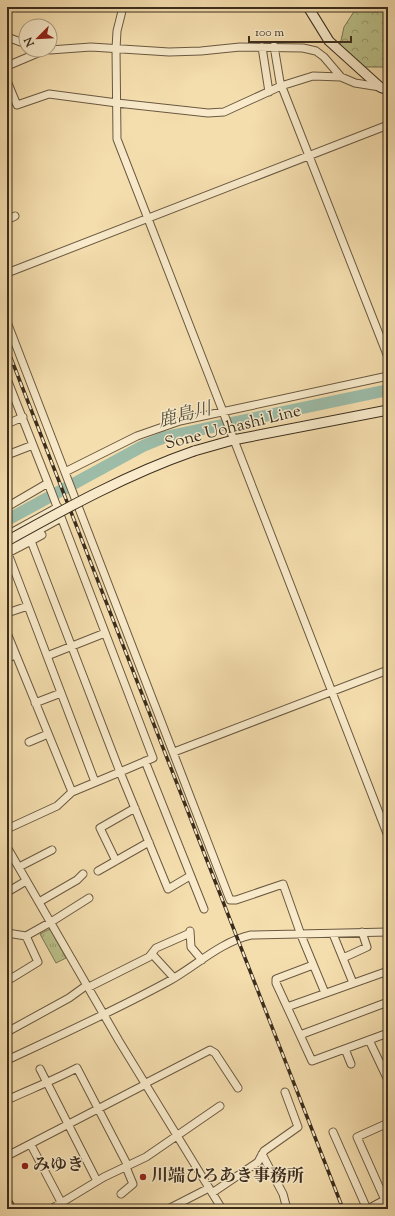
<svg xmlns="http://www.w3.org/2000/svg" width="395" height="1216" font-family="'Sorts Mill Goudy','Noto Serif JP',serif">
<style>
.forest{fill:url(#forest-crowns);stroke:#7b7754}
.park{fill:url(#park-tufts);stroke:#7b7754}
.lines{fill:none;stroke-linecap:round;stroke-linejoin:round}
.river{stroke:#9cbca8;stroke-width:12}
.street-casing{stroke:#6a5941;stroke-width:9}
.secondary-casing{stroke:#3b2d1d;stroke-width:11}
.highway-casing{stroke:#3b2d1d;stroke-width:14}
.street{stroke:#f8eaca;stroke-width:7}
.secondary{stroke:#f8eaca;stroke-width:9}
.highway{stroke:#eabf77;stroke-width:12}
.rail-casing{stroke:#3b2d1d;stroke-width:3.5}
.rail{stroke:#f8eaca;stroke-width:2;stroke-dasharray:6;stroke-linecap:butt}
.secondary-bridge-casing{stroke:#3b2d1d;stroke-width:11;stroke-linecap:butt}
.secondary-bridge{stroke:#f8eaca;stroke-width:9}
.poi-dot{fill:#8f2418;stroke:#f8eaca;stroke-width:1.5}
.labels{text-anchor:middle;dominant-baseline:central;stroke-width:3;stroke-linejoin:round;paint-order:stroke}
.street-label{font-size:17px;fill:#3b2d1d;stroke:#f8eaca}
.poi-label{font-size:17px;font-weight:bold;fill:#3b2d1d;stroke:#f8eaca;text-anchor:start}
.water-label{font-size:18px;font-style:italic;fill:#535140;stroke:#f8eaca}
</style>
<defs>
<pattern id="forest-crowns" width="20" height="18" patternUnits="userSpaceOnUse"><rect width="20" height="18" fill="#bbc18a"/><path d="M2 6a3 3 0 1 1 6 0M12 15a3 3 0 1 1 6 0" fill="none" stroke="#999d70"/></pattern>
<pattern id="park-tufts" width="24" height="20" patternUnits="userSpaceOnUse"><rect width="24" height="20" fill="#bbc18a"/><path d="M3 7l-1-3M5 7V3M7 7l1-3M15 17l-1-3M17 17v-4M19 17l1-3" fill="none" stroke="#999d70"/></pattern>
</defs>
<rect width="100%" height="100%" fill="#f5deae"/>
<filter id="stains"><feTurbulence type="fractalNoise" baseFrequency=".005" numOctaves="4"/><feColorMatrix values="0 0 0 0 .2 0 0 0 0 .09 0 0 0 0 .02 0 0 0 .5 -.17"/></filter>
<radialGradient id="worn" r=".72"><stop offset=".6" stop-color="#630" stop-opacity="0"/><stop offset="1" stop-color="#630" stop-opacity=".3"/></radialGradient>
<!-- forest -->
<path class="forest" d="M357,7H388V67H360L340,45L344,27Z"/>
<!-- park -->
<path class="park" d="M50,929L66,958L56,963L40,934Z"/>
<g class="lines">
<!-- river -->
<path class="river" d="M7,520L143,446L165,437L388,390"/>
<!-- street casing -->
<g class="street-casing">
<path id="street" d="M123,7L117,31L116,49L117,139L388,836
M7,37L26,44
M274,46L280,82L388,357
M262,47L269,92
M50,50L91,47L169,52L201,51L240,47L303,48L316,51L324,57L341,77
M7,66L45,50
M7,81L17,105L49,94L117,103L208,113L224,112L281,86L313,76L341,77L355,83L380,87
M7,220L15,216
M7,273L388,125
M7,322L230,900H236L283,884L301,935L325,993
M7,379L48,483L7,507
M7,424L23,417
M7,455L33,445
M65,472L137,436L180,421L388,376
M48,483L153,758L120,772L168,889L190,876
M7,535L58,507
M31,541L42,535
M7,548L61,518
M7,551L28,606L7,613
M28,606L95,782
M7,633L72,792
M47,656L105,633
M7,658L16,655
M35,703L61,693
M29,742L48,734
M174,752L388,670
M145,761L204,909
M7,829L57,806L72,792L120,772L31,541L8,553
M7,847L119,1041L222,1209
M116,861L100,828L135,808
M19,867L52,850
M98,871L149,842
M9,891L26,881
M39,902L77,880L83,874
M190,931L191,947L202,960
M7,933L26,936L51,922L89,898
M333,934L353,983
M152,954L174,978
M343,958L367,947L362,932
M313,965L276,979V983L312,1061L388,1033
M7,981L38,962L26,936
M89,987L149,957L156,948L190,933
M287,1007L388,971
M7,1032L69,998L87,985
M300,1035L388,1002
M369,1040L388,1080
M345,1049L351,1064
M7,1060C61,1035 116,1010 169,981C196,966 220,942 251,935L388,932
M40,1069L97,1181
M146,1083L210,1050L215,1053L238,1088
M7,1100C31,1089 54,1080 77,1068L128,1166
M388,1108V1111
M333,1132L367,1209
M31,1145L61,1202
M262,1154L283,1194L287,1209
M7,1156L146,1084
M212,1193L258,1162L264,1151L298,1127L285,1092
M121,1194L133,1184L126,1167
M385,1200L357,1137L388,1123
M51,1209L104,1177L146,1157L220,1106
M168,1209L209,1188
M368,1209L388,1198"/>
</g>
<!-- secondary casing -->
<g class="secondary-casing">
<path id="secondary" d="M308,7L329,41L380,87L388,90
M194,451L233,440L388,410"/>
</g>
<!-- highway casing -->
<g class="highway-casing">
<path id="highway" d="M7,1205L9,1209"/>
</g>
<!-- street -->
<use href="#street" class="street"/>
<!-- secondary -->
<use href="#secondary" class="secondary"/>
<!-- highway -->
<use href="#highway" class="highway"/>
<!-- rail casing -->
<g class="rail-casing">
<path id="rail" d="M7,348L343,1209"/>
</g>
<!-- rail -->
<use href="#rail" class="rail"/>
<!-- secondary-bridge casing -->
<g class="secondary-bridge-casing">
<path id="secondary-bridge" d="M7,541C68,507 128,474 194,451"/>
</g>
<!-- secondary-bridge -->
<use href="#secondary-bridge" class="secondary-bridge"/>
</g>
<!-- markers -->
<g class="poi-dot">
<circle cx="25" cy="1166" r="4"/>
<circle cx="143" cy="1177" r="4"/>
</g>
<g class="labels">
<!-- street labels -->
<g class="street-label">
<text transform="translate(233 428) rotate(-14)">Sone Uohashi Line</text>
</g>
<!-- poi labels -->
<g class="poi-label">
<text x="33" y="1166">みゆき</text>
<text x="151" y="1177">川端ひろあき事務所</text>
</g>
<!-- water labels -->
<g class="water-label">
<text transform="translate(185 416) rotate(-14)">鹿島川</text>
</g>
</g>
<!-- margin -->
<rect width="395" height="1216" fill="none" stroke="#f5deae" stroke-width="24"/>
<rect x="8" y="8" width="379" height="1200" fill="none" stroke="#3b2d1d" stroke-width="2"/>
<rect x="12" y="12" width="371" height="1192" fill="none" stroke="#3b2d1d"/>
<!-- north arrow -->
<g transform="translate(38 38) rotate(246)"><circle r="19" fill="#f8eaca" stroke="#ac9e85"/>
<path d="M0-3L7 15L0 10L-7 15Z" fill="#8f2418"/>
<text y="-6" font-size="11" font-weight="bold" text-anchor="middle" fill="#3b2d1d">N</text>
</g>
<!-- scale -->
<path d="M249 36v6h102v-6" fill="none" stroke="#3b2d1d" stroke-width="2"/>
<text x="255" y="36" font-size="12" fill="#3b2d1d" stroke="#f8eaca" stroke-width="3" paint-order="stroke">100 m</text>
<rect width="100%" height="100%" filter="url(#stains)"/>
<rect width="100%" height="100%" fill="url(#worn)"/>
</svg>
